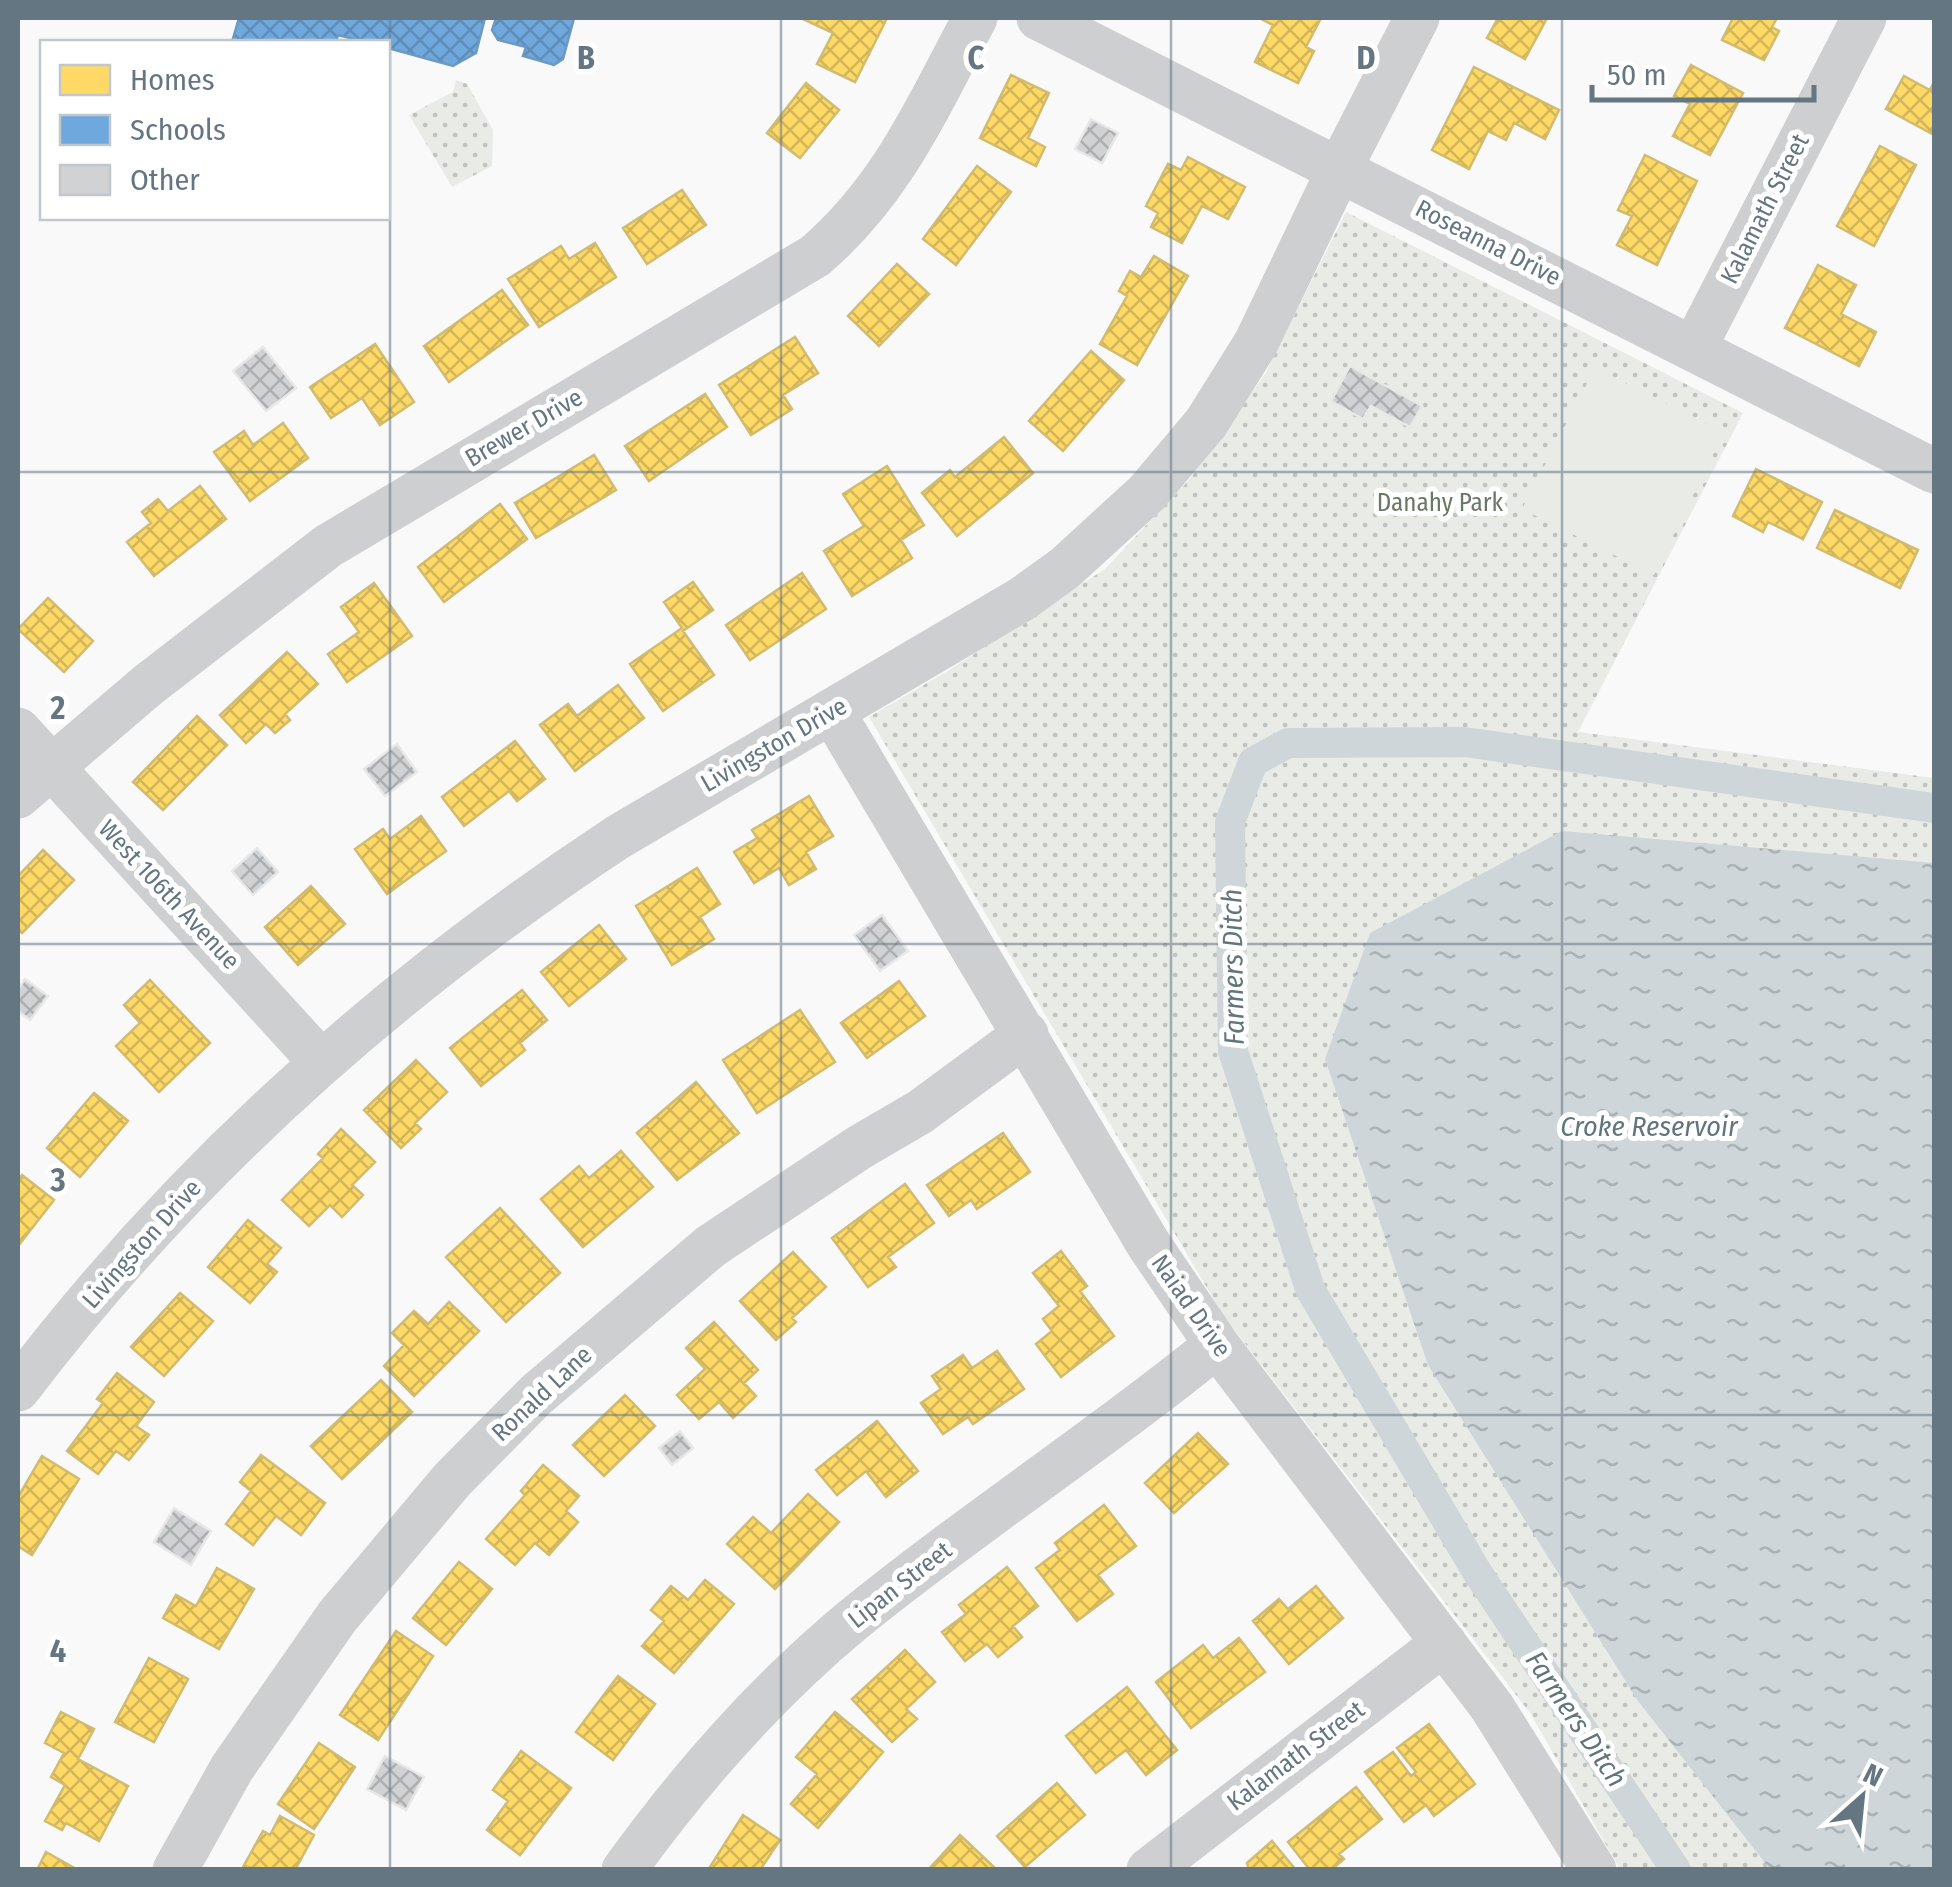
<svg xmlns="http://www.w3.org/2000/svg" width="1952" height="1887" font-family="'Fira Sans Condensed',sans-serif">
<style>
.park{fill:url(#park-dots)}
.garden{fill:#e8ebe6}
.water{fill:url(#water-ripples)}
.homes{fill:url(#homes-cross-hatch);stroke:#d1bb6f;stroke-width:2.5}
.schools{fill:url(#schools-cross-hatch);stroke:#6c99c1;stroke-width:2.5}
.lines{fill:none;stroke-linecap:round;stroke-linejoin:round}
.canal{stroke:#ced6d9;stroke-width:30}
.building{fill:url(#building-cross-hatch);stroke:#e8e8e8;stroke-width:2.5}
.minor{stroke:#cecfd0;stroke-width:45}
.grid{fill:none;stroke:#657683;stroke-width:2.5;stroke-opacity:0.55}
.labels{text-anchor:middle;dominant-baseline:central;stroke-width:10;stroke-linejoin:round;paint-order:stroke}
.street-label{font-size:25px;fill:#657683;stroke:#fff}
.park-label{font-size:25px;fill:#687a64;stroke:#fff}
.water-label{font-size:28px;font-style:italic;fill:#60757c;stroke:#fff}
.grid-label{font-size:32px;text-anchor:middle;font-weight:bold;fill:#657683;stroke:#fff;stroke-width:10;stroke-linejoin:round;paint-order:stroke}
</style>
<defs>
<pattern id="park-dots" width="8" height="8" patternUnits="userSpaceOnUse" patternTransform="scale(2.5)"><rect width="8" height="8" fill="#e8ebe6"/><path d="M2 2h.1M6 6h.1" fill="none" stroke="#c0c3c0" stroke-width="1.8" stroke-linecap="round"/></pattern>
<pattern id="water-ripples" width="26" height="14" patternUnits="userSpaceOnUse" patternTransform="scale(2.5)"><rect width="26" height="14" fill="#ced6d9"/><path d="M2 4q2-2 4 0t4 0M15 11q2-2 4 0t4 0" fill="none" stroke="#abb2b5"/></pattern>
<pattern id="homes-cross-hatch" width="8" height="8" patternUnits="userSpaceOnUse" patternTransform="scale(2.5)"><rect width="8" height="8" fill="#ffd966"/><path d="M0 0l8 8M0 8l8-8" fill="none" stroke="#d2b559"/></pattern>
<pattern id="schools-cross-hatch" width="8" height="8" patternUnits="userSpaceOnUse" patternTransform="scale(2.5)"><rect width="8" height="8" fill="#6fa8dc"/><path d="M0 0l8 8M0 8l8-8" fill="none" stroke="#5f8db8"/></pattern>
<pattern id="building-cross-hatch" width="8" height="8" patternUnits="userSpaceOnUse" patternTransform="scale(2.5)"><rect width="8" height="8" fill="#d0d2d3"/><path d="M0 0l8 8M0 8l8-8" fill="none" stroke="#acafb1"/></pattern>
</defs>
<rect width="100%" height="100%" fill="#f9f9f9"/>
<!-- park -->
<path class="park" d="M456,80L467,84L493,130L492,166L452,187L409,115L453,92Z
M1346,212L1743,413L1578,732L1934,778V1869H1620L1530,1713L1223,1315L869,717L951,669L1105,569L1189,480L1265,374Z"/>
<!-- garden -->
<path class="garden" d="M1595,368L1724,432L1654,575L1522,509Z"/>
<!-- water -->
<path class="water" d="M1562,831L1934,863V1869H1770L1638,1701L1428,1365L1325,1059L1370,933Z"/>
<!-- homes -->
<path class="homes" d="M801,18H887L855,82L817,64L833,33Z
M1259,18H1321L1306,47L1314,51L1298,83L1255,62L1273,25Z
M1498,18H1547L1525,59L1487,38Z
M1733,18H1777L1772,27L1779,31L1764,60L1722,40Z
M1691,65L1743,93L1710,155L1673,136L1690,104L1674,96Z
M1474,67L1559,110L1545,139L1514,123L1506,140L1488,131L1469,169L1432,150Z
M1011,75L1049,93L1028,138L1045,147L1036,166L980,138Z
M1904,76L1930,90L1934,82V135L1886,109Z
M806,83L839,110L800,158L767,133Z
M1880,146L1916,165L1874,246L1837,226Z
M1645,155L1697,181L1657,265L1617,245L1632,216L1618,210Z
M1188,157L1245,187L1228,219L1202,206L1182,243L1151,227L1158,213L1146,206L1168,164L1181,170Z
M977,166L1011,192L956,265L923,239Z
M682,190L706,225L647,264L623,228Z
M595,243L616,277L539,327L508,279L561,246L569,259Z
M1154,256L1188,276L1137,365L1100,344L1127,296L1119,291L1130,271L1141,277Z
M897,264L929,294L879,346L848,316Z
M1818,265L1856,285L1841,314L1876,332L1859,366L1785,328Z
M502,290L528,325L449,382L424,346Z
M795,337L818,373L783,395L792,409L751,435L719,385Z
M375,344L414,402L380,425L362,398L331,418L310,387Z
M1091,351L1124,380L1063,451L1029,421Z
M705,394L727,427L649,481L625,446Z
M283,423L308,458L250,501L214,452L244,431L253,445Z
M1004,437L1033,473L957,536L922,493L950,470L955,477Z
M594,455L616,490L536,538L515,503Z
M887,466L924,525L901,540L912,558L852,596L824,551L864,526L843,494Z
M1756,469L1822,502L1803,539L1768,522L1763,532L1733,516Z
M200,486L226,519L154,576L127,542L151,523L142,512L158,499L168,511Z
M500,504L527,539L444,602L418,567Z
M1835,510L1918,550L1900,588L1817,548Z
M802,573L826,609L750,660L726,625Z
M693,582L713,610L683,631L714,675L663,711L630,664L682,628L664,602Z
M374,583L412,636L347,682L328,654L359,632L341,607Z
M48,598L93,641L64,672L18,629Z
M287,652L318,684L285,714L290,720L275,733L266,724L246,743L220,715Z
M618,685L644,718L575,771L540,725L568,704L577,716Z
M197,716L227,745L163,810L133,782Z
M515,741L545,779L517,801L509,791L464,826L442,797Z
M809,796L833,836L806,852L816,869L789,885L779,868L754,883L734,852L757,838L752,830Z
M421,816L446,851L387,894L355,849L383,829L390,839Z
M43,850L74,880L22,933L18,928V876Z
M697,868L720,904L700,917L714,939L672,965L636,906Z
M311,886L345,924L298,965L265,927Z
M599,925L626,959L569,1006L541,972Z
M150,980L210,1043L159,1092L116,1046L140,1023L124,1005Z
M899,981L925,1016L867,1058L841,1023Z
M522,990L547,1020L520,1043L525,1050L481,1086L450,1048Z
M800,1010L835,1062L757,1113L723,1060Z
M416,1060L447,1092L415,1123L421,1129L401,1148L364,1110Z
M696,1082L739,1133L677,1180L637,1133Z
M94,1093L128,1121L80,1177L47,1148Z
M341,1129L375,1162L352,1185L363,1195L342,1217L330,1205L309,1226L282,1200L323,1158L318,1154Z
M1003,1133L1030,1172L977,1209L971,1200L949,1216L927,1185Z
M621,1151L653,1187L583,1247L541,1199L579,1166L589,1178Z
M22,1175L54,1200L18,1246V1181Z
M905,1184L934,1223L888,1257L896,1267L868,1287L832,1238Z
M500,1208L560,1273L506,1322L446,1257Z
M248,1220L281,1248L267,1264L277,1272L250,1303L208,1267Z
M1061,1251L1087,1286L1080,1291L1114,1336L1061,1377L1036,1344L1052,1331L1043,1319L1059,1306L1033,1273Z
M793,1252L826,1287L792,1318L796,1322L776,1340L740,1301Z
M180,1293L213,1321L164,1376L131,1347Z
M449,1302L479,1331L414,1396L384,1366L404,1345L392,1333L414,1311L428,1324Z
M714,1322L758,1370L744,1383L756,1396L733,1418L719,1402L699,1419L677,1395L705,1369L686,1348Z
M997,1351L1024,1389L973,1424L968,1417L943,1434L921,1403L941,1389L932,1376L963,1355L972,1368Z
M117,1373L154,1402L136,1426L149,1435L129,1460L116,1451L98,1474L67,1451L103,1403L97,1399Z
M381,1380L412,1412L342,1479L311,1446Z
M625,1395L655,1426L604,1476L573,1445Z
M877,1421L918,1471L886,1497L866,1471L837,1495L816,1470Z
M1198,1433L1228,1464L1174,1513L1145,1483Z
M261,1455L325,1503L301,1535L276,1516L253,1545L226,1524L251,1491L240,1482Z
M42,1456L79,1479L32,1555L18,1546V1497Z
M543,1465L579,1496L566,1511L578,1522L549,1555L535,1543L515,1565L486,1539L525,1495L521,1491Z
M808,1494L839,1522L775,1589L727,1544L753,1517L771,1533Z
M1104,1505L1136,1546L1098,1575L1113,1594L1077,1621L1036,1568L1060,1550L1055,1543Z
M459,1562L492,1589L446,1645L413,1618Z
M1007,1567L1038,1606L1013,1626L1022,1637L998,1657L987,1644L965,1661L942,1632L966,1614L959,1605Z
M217,1568L254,1589L219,1649L163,1618L176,1595L196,1606Z
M705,1580L734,1604L674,1673L642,1646L664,1621L651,1610L671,1586L688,1600Z
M1316,1586L1343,1618L1289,1664L1253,1621L1279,1599L1288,1609Z
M396,1631L433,1656L378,1740L340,1715Z
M1239,1638L1265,1672L1191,1728L1156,1682L1203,1645L1213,1658Z
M905,1650L935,1682L906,1709L917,1719L892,1742L852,1699Z
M149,1658L188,1679L154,1742L115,1722Z
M618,1676L655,1704L613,1760L576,1732Z
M1127,1687L1177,1750L1146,1775L1126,1750L1096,1773L1066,1736Z
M61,1712L94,1729L78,1759L128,1786L99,1841L66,1823L62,1830L45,1821L65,1785L51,1777L64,1753L45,1743Z
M835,1712L883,1752L818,1828L791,1804L817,1774L796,1757Z
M1429,1724L1475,1784L1434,1816L1426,1805L1404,1822L1365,1772L1393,1752L1411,1776L1416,1772L1397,1748Z
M319,1743L355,1767L314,1829L278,1804Z
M521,1751L571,1788L520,1855L487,1830L508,1801L493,1790Z
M1057,1783L1085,1815L1025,1867L997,1836Z
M1356,1787L1382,1819L1339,1854L1344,1859L1331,1870H1310L1288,1842Z
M743,1815L780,1840L760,1870H708Z
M280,1816L314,1835L295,1870L243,1867L263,1831L270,1835Z
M960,1835L997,1870H928Z
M1272,1841L1296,1870H1249L1247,1863Z
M46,1852L78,1870H37Z"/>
<!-- schools -->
<path class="schools" d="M239,18H485L476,53L453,66L388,48V42H366L338,35L336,42H232Z
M496,18H574L563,59L554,65L523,56L526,47L498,40L492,30Z"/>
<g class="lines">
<!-- canal -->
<path class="canal" d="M1676,1870L1477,1572L1310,1289L1233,1051L1230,822L1253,762L1288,743L1464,742L1934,808"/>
</g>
<!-- building -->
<path class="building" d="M1091,119L1118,133L1102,163L1075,149Z
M263,347L296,388L266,411L233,371Z
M1350,366L1422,406L1410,427L1371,406L1363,419L1331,401Z
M397,744L417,772L385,796L364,769Z
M257,848L278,872L253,895L232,871Z
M882,915L908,951L880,971L854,935Z
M25,979L48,996L30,1020L18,1011V989Z
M680,1431L693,1448L672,1465L659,1448Z
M174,1508L211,1531L191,1565L154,1542Z
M385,1756L424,1777L406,1810L367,1789Z"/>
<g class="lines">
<!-- minor -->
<path class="minor" d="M1039,18L1934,471
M1694,348L1864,18
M833,713L1149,1245L1217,1345L1492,1707L1594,1870
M18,730L320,1061
M18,796L148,685L328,546L815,256C893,189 928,106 975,18
M18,1389C184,1170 389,988 618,837L1022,599L1065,568L1147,493L1206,423L1256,343L1340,168L1417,18
M175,1870L232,1768L337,1617L452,1480L536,1395L711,1246L860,1147L920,1112L1026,1034
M624,1870C691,1777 766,1692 854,1619C972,1523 1099,1441 1217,1345
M1149,1870L1444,1643"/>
</g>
<!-- grid -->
<path class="grid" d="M390,18V1870M781,18V1870M1171,18V1870M1562,18V1870M18,472H1934M18,944H1934M18,1415H1934"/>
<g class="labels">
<!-- street labels -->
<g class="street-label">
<text transform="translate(1765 209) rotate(-63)">Kalamath Street</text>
<text transform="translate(1488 243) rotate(27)">Roseanna Drive</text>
<text transform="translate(524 428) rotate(-30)">Brewer Drive</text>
<text transform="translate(774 745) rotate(-30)">Livingston Drive</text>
<text transform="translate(169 895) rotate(47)">West 106th Avenue</text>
<text transform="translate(142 1244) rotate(-48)">Livingston Drive</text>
<text transform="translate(1191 1306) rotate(55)">Naiad Drive</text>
<text transform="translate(542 1394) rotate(-43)">Ronald Lane</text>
<text transform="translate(900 1585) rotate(-38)">Lipan Street</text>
<text transform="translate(1296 1756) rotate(-37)">Kalamath Street</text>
</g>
<!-- park labels -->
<g class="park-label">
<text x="1440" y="503">Danahy Park</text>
</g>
<!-- water labels -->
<g class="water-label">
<text transform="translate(1233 967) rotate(-91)">Farmers Ditch</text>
<text x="1649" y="1126">Croke Reservoir</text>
<text transform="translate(1576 1719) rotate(56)">Farmers Ditch</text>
</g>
</g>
<g class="grid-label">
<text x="586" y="69">B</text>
<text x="976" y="69">C</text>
<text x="1366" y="69">D</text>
<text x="58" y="719">2</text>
<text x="58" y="1191">3</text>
<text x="58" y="1662">4</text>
</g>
<!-- border -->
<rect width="1952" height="1887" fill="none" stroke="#657683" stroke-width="40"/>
<!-- legend -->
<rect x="40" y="40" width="350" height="180" fill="#ffffff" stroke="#c1c8cd" stroke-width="2.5"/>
<rect x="60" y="65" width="50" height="30" fill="#ffd966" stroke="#c1c8cd" stroke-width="2.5"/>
<text x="130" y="90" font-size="30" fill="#657683">Homes</text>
<rect x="60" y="115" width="50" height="30" fill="#6fa8dc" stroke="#c1c8cd" stroke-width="2.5"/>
<text x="130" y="140" font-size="30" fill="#657683">Schools</text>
<rect x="60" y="165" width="50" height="30" fill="#d0d2d3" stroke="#c1c8cd" stroke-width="2.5"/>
<text x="130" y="190" font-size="30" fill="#657683">Other</text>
<!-- north arrow -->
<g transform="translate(1862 1797) rotate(27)" stroke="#ffffff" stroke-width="8" paint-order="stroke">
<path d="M0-8L18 38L0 25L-18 38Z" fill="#657683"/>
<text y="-15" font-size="28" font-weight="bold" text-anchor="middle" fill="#657683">N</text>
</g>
<!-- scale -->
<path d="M1592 85v15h222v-15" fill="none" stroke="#657683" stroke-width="5"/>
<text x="1607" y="85" font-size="30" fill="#657683" stroke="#ffffff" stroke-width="8" paint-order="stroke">50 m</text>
</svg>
